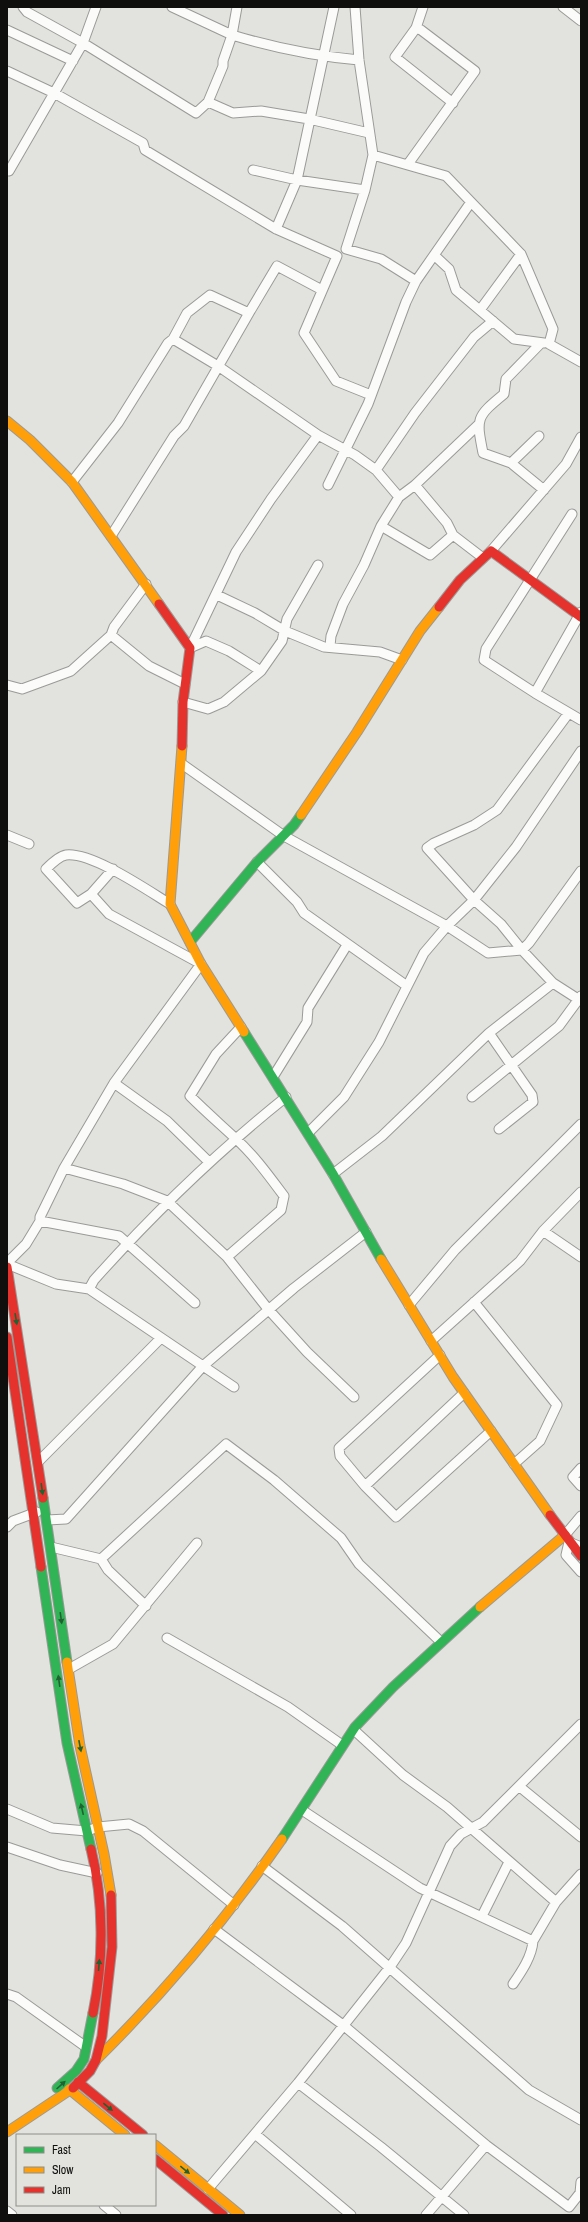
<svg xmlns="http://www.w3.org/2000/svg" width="588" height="2222" font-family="'Archivo Narrow',sans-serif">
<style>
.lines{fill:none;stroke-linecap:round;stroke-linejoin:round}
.street-casing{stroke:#9a9a98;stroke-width:11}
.fast-casing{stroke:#9a9a98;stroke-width:11}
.slow-casing{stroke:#9a9a98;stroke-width:11}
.jam-casing{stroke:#9a9a98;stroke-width:11}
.street{stroke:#fbfbfa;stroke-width:9}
.fast{stroke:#30b455;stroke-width:9}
.slow{stroke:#ff9f0a;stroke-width:9}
.jam{stroke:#e5322d;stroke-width:9}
.oneway{fill:#206231}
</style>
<rect width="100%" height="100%" fill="#e2e2de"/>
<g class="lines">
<!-- street casing -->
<g class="street-casing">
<path id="street" d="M96,7L83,43L196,113L208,102L223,66V61L232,35C275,48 314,56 359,60
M172,7L232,35L237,7
M423,7L416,28L395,57L453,103
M563,7L581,21
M7,30L73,61
M7,71L54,93L143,143L145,150L276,229L337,256L304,333L336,381L371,395
M208,102L233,113L261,111L309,119L369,133
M373,155L446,176L521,254L553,329L549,344L581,362
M408,164L475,71L421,30L416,28
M253,170L297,180L365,190
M9,171L83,43L27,12L23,7
M276,229L297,180L334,7
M434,255L449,269L456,290L514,339L544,343
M416,281L471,202
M480,310L521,254
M249,313L277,266L322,290
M173,339L218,366L318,435L355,455L376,470L399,497
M539,436L511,463L483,453C476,418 476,417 504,394L506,379L541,343
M511,463L544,490
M376,470L415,413L474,337L493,321
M72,482L118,423L168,343L173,339L187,313L210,295L249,313L184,426L174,436L111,536
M328,485L368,404L406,302L416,281L381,259L346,249L365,190L373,155L359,60L355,7
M415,485L447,523L453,535L483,558
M572,514L486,649L484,660L535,693L581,612
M381,526L430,555L453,535
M491,551L566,464L581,437
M217,595L255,613L285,631L324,647L380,652L402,660
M111,635L149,666L185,684
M330,646L331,636L343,604L364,565L381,526L399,497L415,485L478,425
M261,671L229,651L206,641L190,648L236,552L271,499L318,435
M7,685L22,689L71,671L111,635L114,627L146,584
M535,693L581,720
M183,702L208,709L224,702L261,671L282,641L287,619L318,565
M568,714L497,810L474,825L434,843L427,848L474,900L501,924L522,950L553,983L581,1001
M182,764L284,836L447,926L488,953L522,950L529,943L581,871
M7,835L29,844
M257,862L297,902L304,913L407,986
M113,869L91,894L77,903L46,869C51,864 59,856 66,855C92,852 147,890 170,904
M489,1033L532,1095L533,1102L499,1129
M273,1077L307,1022L308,1008L347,945
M114,1083L167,1121L209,1162
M472,1097L559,1026L581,996
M308,1133L344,1097L379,1042L424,953L447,926L474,900L516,847L581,751
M64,1168L123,1184L167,1201L227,1257L268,1309L307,1352L354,1397
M333,1174L382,1136L489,1033L553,983
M40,1221L119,1236L195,1303
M543,1231L581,1257
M227,1257L281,1210L284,1196C269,1176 254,1155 235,1138C220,1124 205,1111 190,1096L216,1054L241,1027
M7,1263L26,1244L40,1221V1217L64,1168L114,1083L201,964L109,914L91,894
M7,1264L56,1284L89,1289L203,1366L66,1519L47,1520
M89,1289L94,1280C154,1213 216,1153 286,1097
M474,1302L557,1405L540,1441L514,1464
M409,1305L455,1250L581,1124
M431,1341L520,1261L543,1231L581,1192
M440,1355L339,1448L340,1456L365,1486L396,1517L491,1431
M234,1387L203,1366L294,1288L366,1232
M38,1462L161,1338
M581,1468L573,1477L581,1486
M365,1486L464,1393
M7,1527L13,1521L37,1512
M565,1535L581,1516
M51,1547L101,1559L108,1570L146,1606
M581,1547L569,1542L566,1555L581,1572
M101,1559L226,1444L274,1480L341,1538L359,1564L441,1642
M167,1638L288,1707L342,1745
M69,1669L113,1644L197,1543
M354,1730L403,1775L447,1807L556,1902
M520,1787L581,1837
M7,1809L52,1828L87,1831L98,1827L129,1824L143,1831L234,1905
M302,1810L420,1888L533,1941
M7,1847L60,1865L97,1873
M262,1866L342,1926L529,2090L581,2120
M482,1916L509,1862
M214,1929L343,2025L486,2145L569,2207L580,2193L581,2182
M513,1984C522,1971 532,1956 533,1941L556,1902L581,1874
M7,1994L16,1997L86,2047
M298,2083L381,2147L464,2215
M255,2134L351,2215
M208,2189L298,2083L390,1967L406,1943L450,1846L461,1834L483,1822L581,1724
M104,2205L116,2215
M7,2211L12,2215
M426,2215L486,2145"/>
</g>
<!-- fast casing -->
<g class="fast-casing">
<path id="fast" d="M190,942L257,862L294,825L301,815
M244,1032L333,1174L381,1259
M43,1498L67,1662
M41,1567L67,1743L91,1849
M282,1839L355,1727L393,1687L480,1607
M57,2088L76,2071L84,2059L93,2013"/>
</g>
<!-- slow casing -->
<g class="slow-casing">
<path id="slow" d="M7,421L30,440L72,482L159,604
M182,746L170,904L201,964L244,1032
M301,815L357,732L420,631L439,607
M381,1259L453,1377L550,1515
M480,1607L565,1535
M67,1662L80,1746L104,1854L111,1895
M96,2060C165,1992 227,1918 282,1839
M69,2089L125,2135
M7,2132L73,2088
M155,2145L240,2215"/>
</g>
<!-- jam casing -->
<g class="jam-casing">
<path id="jam" d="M159,604L190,648L183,702L182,746
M439,607L460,580L491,551L581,617
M7,1267L43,1498
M7,1337L41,1567
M550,1515L581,1556
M91,1849C104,1902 104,1960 93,2013
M78,2082L143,2135
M73,2088L90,2071L96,2060L102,2036L112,1947L111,1895
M155,2159L223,2215"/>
</g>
<!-- street -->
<use href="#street" class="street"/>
<!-- fast -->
<use href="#fast" class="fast"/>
<!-- slow -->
<use href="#slow" class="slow"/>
<!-- jam -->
<use href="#jam" class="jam"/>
</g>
<!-- one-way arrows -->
<defs><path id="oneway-solid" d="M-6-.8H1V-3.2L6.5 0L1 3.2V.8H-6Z"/></defs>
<g class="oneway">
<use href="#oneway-solid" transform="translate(16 1319) rotate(81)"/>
<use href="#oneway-solid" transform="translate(42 1489) rotate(82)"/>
<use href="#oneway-solid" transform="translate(61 1618) rotate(82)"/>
<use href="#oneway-solid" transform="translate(59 1681) rotate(-98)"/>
<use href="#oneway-solid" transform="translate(80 1746) rotate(79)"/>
<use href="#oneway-solid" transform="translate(82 1809) rotate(-103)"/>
<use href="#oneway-solid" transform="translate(99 1965) rotate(-85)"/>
<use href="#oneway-solid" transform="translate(61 2085) rotate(-42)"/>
<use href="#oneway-solid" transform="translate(108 2107) rotate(39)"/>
<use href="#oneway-solid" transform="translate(185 2170) rotate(39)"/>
</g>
<!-- border -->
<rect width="588" height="2222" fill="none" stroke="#0f0f0d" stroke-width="16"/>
<!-- legend -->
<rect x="16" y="2134" width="140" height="72" fill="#e3e3dd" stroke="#8e8e8a"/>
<rect x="24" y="2147" width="20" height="6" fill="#30b455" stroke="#8e8e8a"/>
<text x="52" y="2154" font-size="12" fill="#0f0f0d">Fast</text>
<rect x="24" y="2167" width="20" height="6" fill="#ff9f0a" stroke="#8e8e8a"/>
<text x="52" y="2174" font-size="12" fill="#0f0f0d">Slow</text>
<rect x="24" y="2187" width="20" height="6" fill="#e5322d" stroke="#8e8e8a"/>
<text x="52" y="2194" font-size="12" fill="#0f0f0d">Jam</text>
</svg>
